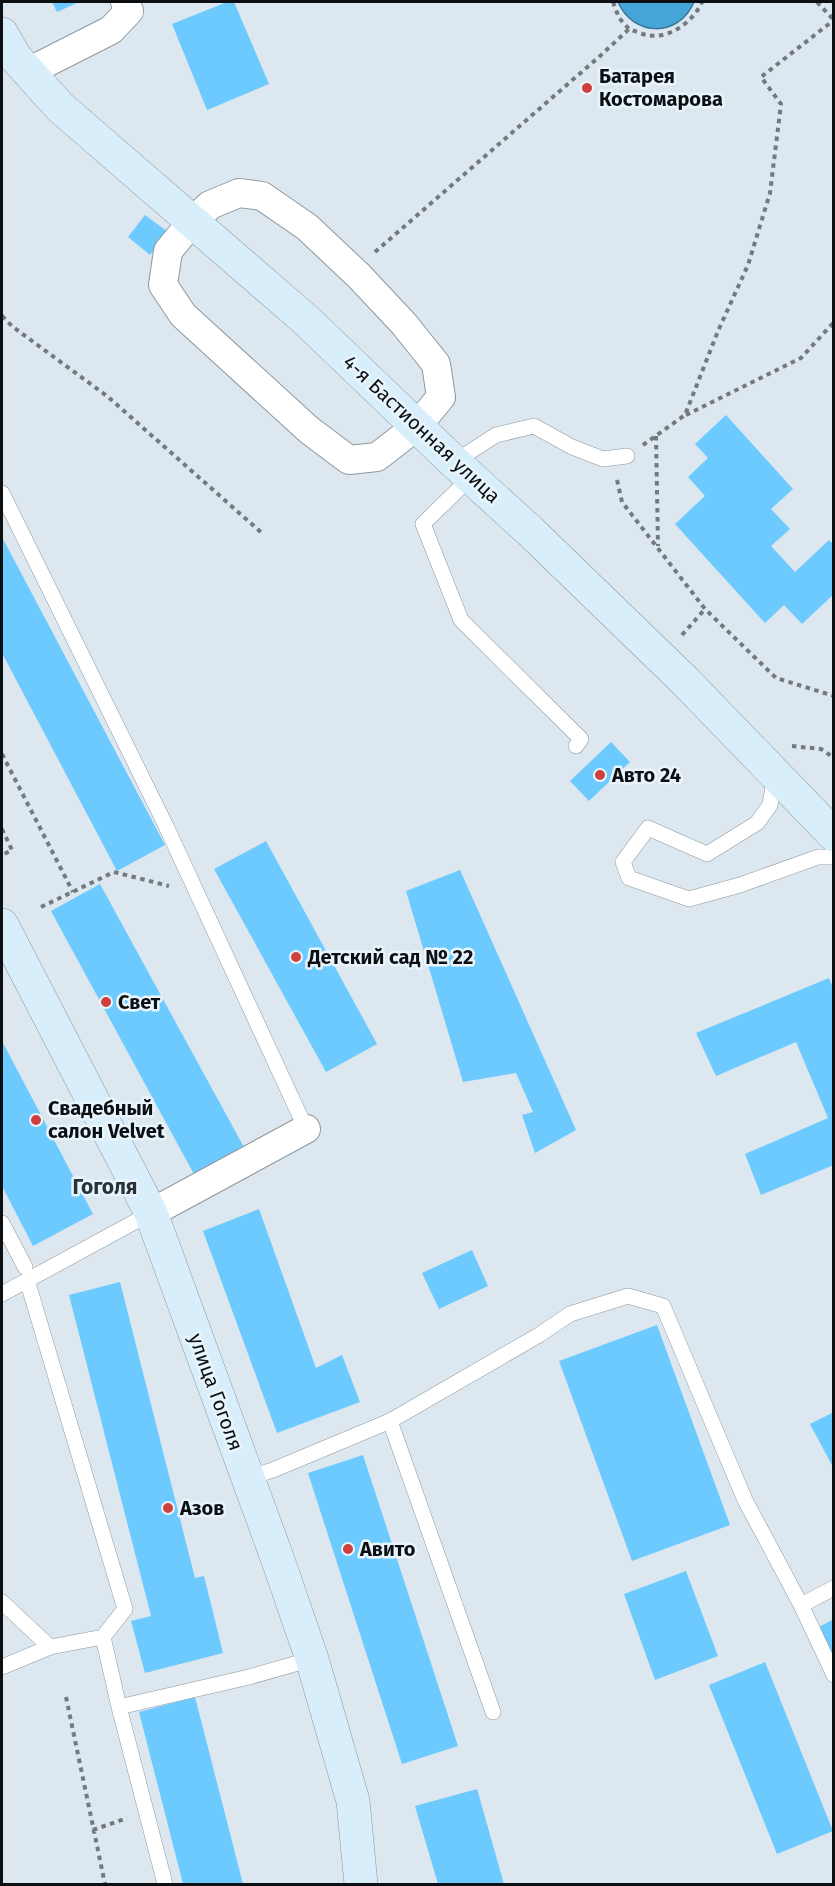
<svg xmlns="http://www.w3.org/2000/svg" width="835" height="1886" font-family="'Fira Sans',sans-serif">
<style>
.water{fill:#46a5d7;stroke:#35789c;stroke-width:1.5}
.building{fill:#6dcafe}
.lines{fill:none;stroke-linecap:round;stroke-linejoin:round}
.lane-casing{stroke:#8d989e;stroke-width:16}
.street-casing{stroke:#8d989e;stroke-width:30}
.secondary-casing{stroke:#8d989e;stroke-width:34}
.path{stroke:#737a7f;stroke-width:4;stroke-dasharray:4.5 4.5;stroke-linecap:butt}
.lane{stroke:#fff;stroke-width:15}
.street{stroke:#fff;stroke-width:28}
.secondary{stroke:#d8eefb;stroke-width:33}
.poi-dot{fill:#ce3f3e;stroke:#e9f5fc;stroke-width:2}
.labels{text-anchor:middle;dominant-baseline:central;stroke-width:5;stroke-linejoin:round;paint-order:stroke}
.poi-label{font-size:20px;font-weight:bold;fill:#0c1013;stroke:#e9f5fc;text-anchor:start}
.street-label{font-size:20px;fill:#0c1013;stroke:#e9f5fc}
.neighbourhood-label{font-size:21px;font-weight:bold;fill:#293238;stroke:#e9f5fc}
</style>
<rect width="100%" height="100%" fill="#dce7ef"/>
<!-- water -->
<path class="water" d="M618,2H694C679,38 633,37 618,2Z"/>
<!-- building -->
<path class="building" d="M52,2H79L57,12Z
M227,2H234L269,84L207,110L172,24Z
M145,215L168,232L150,255L128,237Z
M726,415L793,489L771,509L790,529L771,546L795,572L829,540L834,545V594L802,624L784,605L765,623L675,524L705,496L688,477L708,458L695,444Z
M2,537L165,845L117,871L2,653Z
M611,742L630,762L589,801L570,781Z
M266,841L377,1044L326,1072L214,869Z
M460,870L576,1130L535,1153L522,1115L533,1112L516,1073L463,1082L406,891Z
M100,884L245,1149L195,1176L51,911Z
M829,978L834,990V1165L761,1195L745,1154L828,1118L796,1042L716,1076L696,1033Z
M2,1041L93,1214L33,1246L2,1186Z
M259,1209L316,1368L342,1355L360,1402L277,1433L203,1231Z
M472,1250L488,1286L439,1309L422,1273Z
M120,1282L195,1578L204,1576L223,1653L145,1673L131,1621L151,1616L69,1295Z
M657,1325L730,1525L632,1561L559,1361Z
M834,1412V1469L810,1424Z
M363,1455L458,1746L402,1764L308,1473Z
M686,1571L718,1656L655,1680L624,1594Z
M834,1619V1661L817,1628Z
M765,1662L833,1831L777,1854L709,1685Z
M195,1697L243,1884H183L139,1712Z
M477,1789L504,1884H438L415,1806Z"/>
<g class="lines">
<!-- lane casing -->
<g class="lane-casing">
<path id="lane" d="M454,462L496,435L534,426L572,447L603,459L627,456
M471,477L423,524L461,620L581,739L576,746
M2,493L166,826L306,1129
M775,775L770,805L757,823L707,854L648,828L623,862L629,878L689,899L740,885L818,857H834
M2,1223L25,1267
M27,1280L125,1609L103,1637L119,1707
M2,1294L151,1213
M390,1421L539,1335L570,1314L628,1296L663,1306L745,1500L801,1605L834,1675
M247,1478L273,1470L390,1421L493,1712
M2,1602L50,1647
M801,1605L834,1588
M2,1667L50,1647L103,1637
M165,1884L119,1707L249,1677L312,1659"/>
</g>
<!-- street casing -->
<g class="street-casing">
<path id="street" d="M28,72L111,30L129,11L125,2
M239,193L262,196L307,227L359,276L404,324L436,364L441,397L417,426L377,457L349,460L309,430L183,315L163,285L168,251L192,222L210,205Z
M151,1213L306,1129"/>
</g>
<!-- secondary casing -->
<g class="secondary-casing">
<path id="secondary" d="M2,34L15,57L60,107L306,320L454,462L530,531L685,681L834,835
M2,925L151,1213L279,1563L312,1659L353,1801L361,1884"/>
</g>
<!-- path -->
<path class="path" d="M613,2L619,18L629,29
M817,2L834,20
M375,252L600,56L629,29C635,31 641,34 647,35C669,40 694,21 702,2
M2,316L13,327L107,396L263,534
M686,415L801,358L834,322
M656,436L658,546
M643,445L685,415L718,331L748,265L770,193L781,104L761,77L834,20
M617,480L622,502L705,609L776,678L834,696
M682,635L705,609
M792,746L821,749L834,758
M2,754L73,892
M2,829L12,850L2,855
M41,907L114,872L169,886
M66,1697L105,1884
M93,1830L127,1818"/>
<!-- lane -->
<use href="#lane" class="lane"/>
<!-- street -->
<use href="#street" class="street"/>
<!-- secondary -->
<use href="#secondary" class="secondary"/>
</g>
<!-- markers -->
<g class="poi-dot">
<circle cx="587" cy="88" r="6"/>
<circle cx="600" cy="775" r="6"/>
<circle cx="296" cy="957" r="6"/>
<circle cx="106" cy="1002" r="6"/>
<circle cx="36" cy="1120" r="6"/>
<circle cx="168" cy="1508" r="6"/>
<circle cx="348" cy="1549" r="6"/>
</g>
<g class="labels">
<!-- poi labels -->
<g class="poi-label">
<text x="599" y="76">Батарея<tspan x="599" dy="23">Костомарова</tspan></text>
<text x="612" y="775">Авто 24</text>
<text x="308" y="957">Детский сад № 22</text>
<text x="118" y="1002">Свет</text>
<text x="48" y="1108">Свадебный<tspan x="48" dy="23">салон Velvet</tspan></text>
<text x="180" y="1508">Азов</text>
<text x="360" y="1549">Авито</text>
</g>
<!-- street labels -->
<g class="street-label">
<text transform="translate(422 429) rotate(43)">4-я Бастионная улица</text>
<text transform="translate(216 1392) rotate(70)">улица Гоголя</text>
</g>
<!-- neighbourhood labels -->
<g class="neighbourhood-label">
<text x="105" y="1187">Гоголя</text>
</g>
</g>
<!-- border -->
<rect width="835" height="1886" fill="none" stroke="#0c1013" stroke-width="6"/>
</svg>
